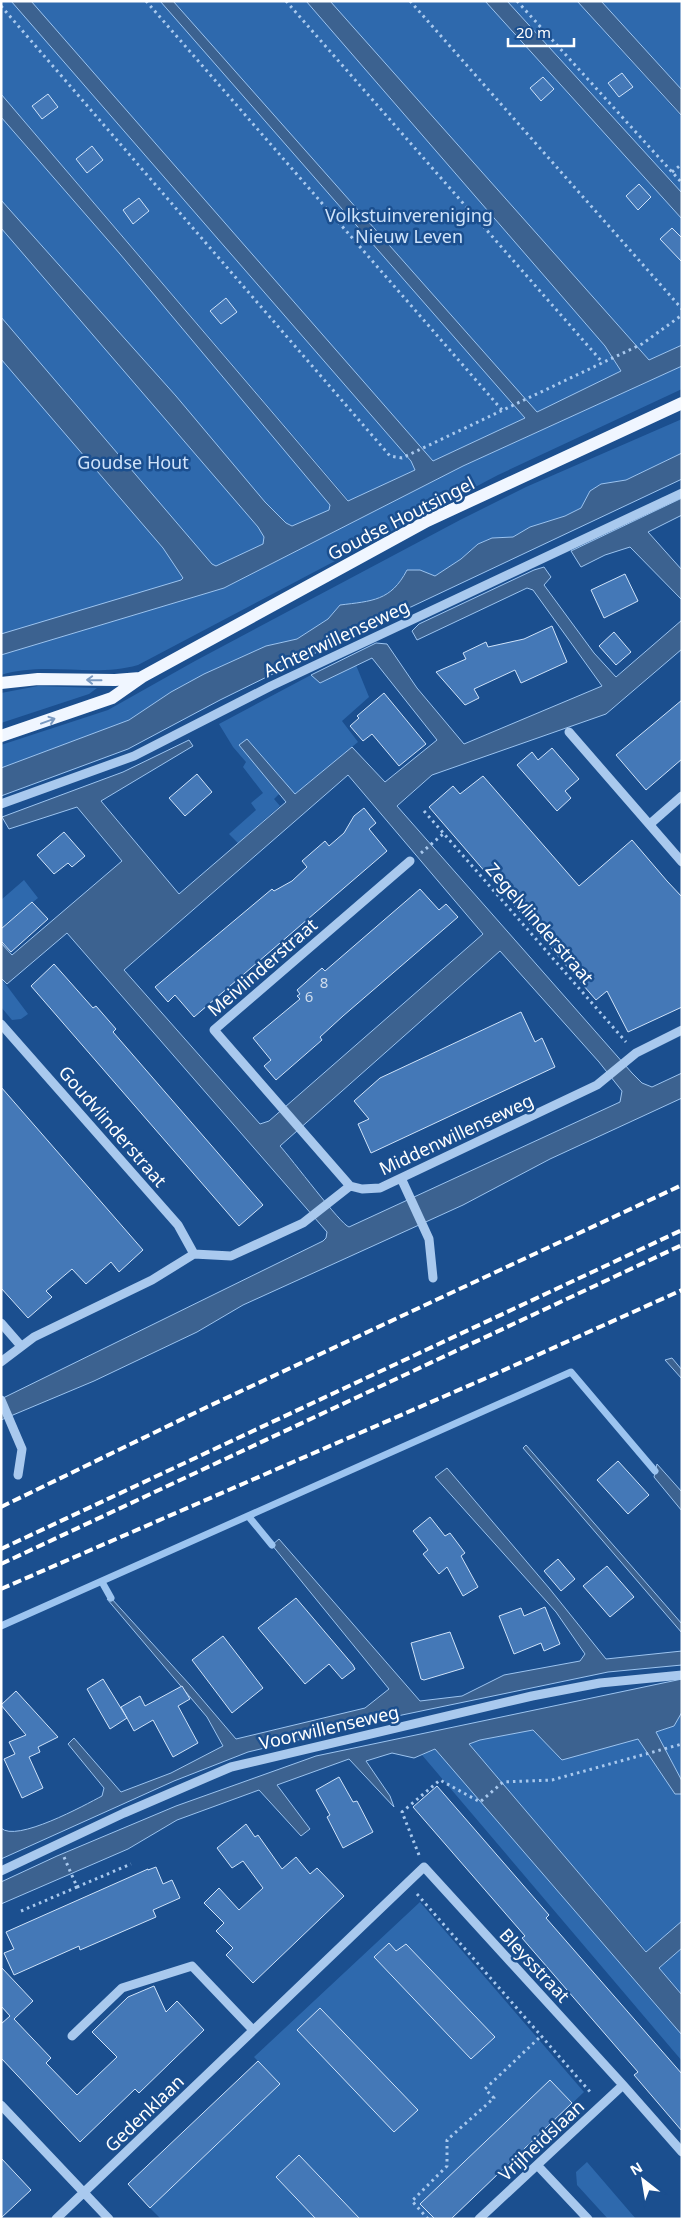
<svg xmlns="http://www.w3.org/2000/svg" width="683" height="2220" font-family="'Noto Sans',sans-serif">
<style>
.green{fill:#2e69ad}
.water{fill:#3c6290;stroke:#9cc4f0;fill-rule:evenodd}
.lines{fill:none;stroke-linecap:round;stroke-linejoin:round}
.stream{stroke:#9cc4f0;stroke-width:7}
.building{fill:#4478b7;stroke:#cfe3fa}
.path{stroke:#a9c9ee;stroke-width:3;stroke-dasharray:2.5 4;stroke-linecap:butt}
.minor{stroke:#a9c9ee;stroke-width:9}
.major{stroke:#f0f6ff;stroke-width:12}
.rail{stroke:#fff;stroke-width:4;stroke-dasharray:9 4;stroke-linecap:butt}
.oneway{stroke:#7b9ac1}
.labels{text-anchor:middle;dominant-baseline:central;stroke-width:5;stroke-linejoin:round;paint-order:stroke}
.number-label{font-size:15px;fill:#d0dded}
.park-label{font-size:18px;fill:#cfe3fa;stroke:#1b4f8f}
.street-label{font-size:18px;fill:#fff;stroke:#1b4f8f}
</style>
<rect width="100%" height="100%" fill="#1b4f8f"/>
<!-- green -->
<path class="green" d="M1,1H577L682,117V345L349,501L1,94Z
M588,1H682V104Z
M1,104L349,513L108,617L1,649Z
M682,366V389L498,475L138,665C93,678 46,661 1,675V655L224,588L463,466Z
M682,419V453L626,480L601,484L590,491L581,508L565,516L530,527L513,537L492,538L478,544L461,559L435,576L420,570H407C391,601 372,601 340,605L328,619L297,639L266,646L204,674L171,692L129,720L1,768V745L108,710L195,661L460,520L526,487Z
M356,665L369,697L342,721L358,742L295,794L247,739L240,745L279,794L274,799L280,806L238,843L229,834L256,810L251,803L263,793L243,767L246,762L233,747L219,724L311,675L320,683Z
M38,686L97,688L89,694L1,723V693Z
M24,880L38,898L1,928V900Z
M1,978L28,1014L21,1019L12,1020L1,1007Z
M680,1712L682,1923L647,1952L468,1744L480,1740L533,1730L638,1739L673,1726Z
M436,1749L682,2034V2061L422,1755Z
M420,1902L584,2092L451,2219H161L150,2208L280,2084L254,2057Z
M682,1948V1995L659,1968Z
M587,2162L636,2219H608L577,2185L576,2172Z"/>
<!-- water -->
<path class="water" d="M11,1H31L433,461L525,418L160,1H173L537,412L621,371L605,346L306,1H330L649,360L682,345V366L463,466L224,588L1,655V634L181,580L183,578L163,548L1,359V317L212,564L216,566L263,544L264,537L258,527L1,228V200L176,396L265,502L286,523L292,526L329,510L330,505L120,254L1,117V94L348,501L415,470L411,461Z
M485,1H507L682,193V219Z
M577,1H601L682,90V116Z
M682,453V479L360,631L220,700L128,749L1,796V768L129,720L171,692L204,674L266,646L297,639L328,619L340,605C372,601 391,601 407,570H420L435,576L461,559L478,544L492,538L513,537L530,527L565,516L581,508L590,491L601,484L626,480Z
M682,498V515L648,532L682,570V600L630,547L605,555L581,567L571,551Z
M544,567L551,577L544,585L594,653L616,677L682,620V649L606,714L432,775L397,806L632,1073L642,1083L652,1087L682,1073V1098L550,1159L463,1205L243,1305L197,1332L94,1381L1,1420V1399L323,1241L326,1238L327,1232L67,933L7,984L1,978V943L12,955L122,861L77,807L9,829L2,817L123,772L189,740L193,746L101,801L179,894L286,802L239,745L247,739L295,794L352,747L385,782L437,740L372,658L320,683L311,675L376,643L387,644L417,688L464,744L602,686L533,590L527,588L417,640L412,631L419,624L534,570ZM348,775L483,934L269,1121L260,1124L124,970ZM500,951L599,1062L622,1091L620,1102L349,1227C341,1225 291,1158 280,1146Z
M672,1358L682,1370V1379L665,1360Z
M526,1445L682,1624V1633L523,1448Z
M657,1464L682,1492V1511L654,1477Z
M447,1468L549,1588L606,1659L682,1651V1665L608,1672L402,1715L248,1752L174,1781L1,1859V1828C16,1843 85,1805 102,1796L104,1788L68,1744L74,1738L121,1792L171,1773L223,1746L207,1717L107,1599L111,1598L190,1685L236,1739L365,1708L389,1689L272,1545L279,1539L420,1701L462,1696L504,1675L580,1661L585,1654L556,1612L435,1477Z
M682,1679V1712L674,1726L656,1732L682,1781V1794H675L638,1739L562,1760L533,1730L480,1740L469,1744L646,1952L682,1921V1948L659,1968L682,1995V2035L435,1749L414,1758L392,1753L366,1761L390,1796L394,1807L349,1759L277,1785L310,1829L301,1836L259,1790L177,1820L128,1849L1,1904V1882L57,1856L176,1806L316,1756Z"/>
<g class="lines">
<!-- stream -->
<path class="stream" d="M249,1517L272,1545
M102,1582L111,1598
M1,1626L571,1372L655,1471"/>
</g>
<!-- building -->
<path class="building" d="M622,73L633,87L619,97L608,83Z
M543,77L554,89L541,101L530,88Z
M48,94L58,107L42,119L32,106Z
M92,146L103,160L87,173L76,159Z
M639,184L651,197L638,210L626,196Z
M139,198L149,211L133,224L123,210Z
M672,228L682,238V262L660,239Z
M226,298L237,312L221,324L210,311Z
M625,574L638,601L604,618L591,590Z
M552,626L567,662L521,683L515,670L474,689L479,698L465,705L436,672L466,659L463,653L486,642L488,647L524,639Z
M614,632L631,652L616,665L599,646Z
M384,693L426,744L399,766L372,734L363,741L350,726L359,718L357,716Z
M682,700V759L646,790L616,755Z
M552,748L579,779L565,791L571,798L557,811L517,765L532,752L538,760Z
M197,774L212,792L185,816L169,798Z
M483,776L579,886L632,840L667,881L682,897V1007L628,1032L607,991L596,1000L429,807L453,786L460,794Z
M364,808L376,823L369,829L387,851L194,1017L175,995L168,1002L155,987L272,889L274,891L292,881L307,867L302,861L325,841L329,846L344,833L354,816Z
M64,832L85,856L72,867L68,863L54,874L37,855Z
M420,889L439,910L446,904L458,917L343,1016L320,1037L322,1040L276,1080L264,1066L271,1060L253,1038L300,999L297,996L300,994L297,990L322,968L325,971Z
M32,902L48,919L11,952L1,941V929Z
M54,964L93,1008L96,1006L116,1029L113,1032L263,1205L239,1226L31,986Z
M521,1012L535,1042L542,1038L555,1067L371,1153L358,1124L369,1119L354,1101L380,1078Z
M1,1087L143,1250L119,1272L111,1262L86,1284L72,1269L46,1291L52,1297L28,1318L1,1288Z
M618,1461L649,1495L628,1514L597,1480Z
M430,1517L445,1536L450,1533L465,1553L461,1556L478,1587L463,1596L447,1567L439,1574L423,1554L428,1550L413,1531Z
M558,1559L575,1579L561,1591L544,1571Z
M607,1566L634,1597L610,1617L583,1586Z
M296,1598L353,1665L355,1669L342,1679L329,1664L305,1684L258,1628Z
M545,1607L560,1644L544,1651L541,1643L514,1654L499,1616L521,1608L524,1616Z
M450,1632L464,1668L424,1680L421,1679L411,1643Z
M223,1636L263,1688L232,1713L192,1660Z
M103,1679L127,1718L110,1729L87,1689Z
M182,1686L190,1699L178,1706L198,1743L173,1757L153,1720L134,1731L121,1707L140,1696L145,1706Z
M16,1691L58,1737L38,1747L40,1752L29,1757L43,1788L22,1798L4,1759L15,1754L9,1742L26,1735L1,1705Z
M339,1777L353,1802L357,1801L373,1832L343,1848L327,1817L330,1815L316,1790Z
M437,1786L549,1915L546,1918L682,2074V2131L634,2075L638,2072L522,1938L525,1936L413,1807Z
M246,1824L255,1837L258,1835L282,1869L296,1857L310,1874L317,1868L344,1896L253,1983L226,1955L233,1948L216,1931L224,1923L204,1903L219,1888L239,1910L263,1888L243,1861L232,1868L217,1848Z
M156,1867L163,1884L172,1880L180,1898L153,1910L156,1917L80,1950L79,1946L14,1975L4,1953L14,1949L6,1932L148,1869V1870Z
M389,1943L396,1951L406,1944L495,2037L471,2059L374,1957Z
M1,1967L33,2001L14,2019L51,2058L46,2063L77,2095L117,2057L92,2032L128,1997L154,1986L166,2012L177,2001L204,2030L139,2093L135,2089L80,2142L1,2058V2024L10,2016L1,2006Z
M320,2008L418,2110L394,2132L297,2030Z
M258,2061L280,2084L150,2208L128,2184Z
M550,2080L572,2103L451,2219H435L420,2204Z
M299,2155L360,2219H316L276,2177Z
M1,2158L31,2190L1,2218Z"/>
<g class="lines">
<!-- path -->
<path class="path" d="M146,1L502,410
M286,1L603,363
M410,1L682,309
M517,1L682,183
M1,6L390,456L402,458L642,344L682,315
M672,172L682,164
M424,811L626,1042
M421,853L443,834
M419,1855L402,1812L440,1780L480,1802L503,1782L552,1780L682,1744
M77,1887L131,1864
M417,1894L592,2094
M21,1911L77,1887L64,1857
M428,2219L412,2201L447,2166V2140L494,2098L485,2089L540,2037"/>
<!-- minor -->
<path class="minor" d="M569,732L682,862
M1,804L134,756L271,686L682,493
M650,824L682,796
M1,1024L178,1225L194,1254
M401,1178L429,1239L433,1278
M350,1186L214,1030L410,861
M1,1323L21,1346
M1,1362L34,1337L152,1280L194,1254L231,1256L303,1223L350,1186L362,1189L380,1188L597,1085L636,1053L682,1030
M1,1400L22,1449L18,1475
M1,1871L124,1813L231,1767L532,1696L600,1683L682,1675
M72,2036L122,1988L192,1966L253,2030
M1,2105L109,2219
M538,2166L588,2219
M56,2219L424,1867L623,2085L682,2152
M479,2219L623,2085"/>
<!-- major -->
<path class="major" d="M1,683L38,679L115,680L140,678
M1,736L112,698L142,677L427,521L682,403"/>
<!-- rail -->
<path class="rail" d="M1,1507L207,1407L682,1185
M1,1549L682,1230
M1,1564L682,1245
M1,1589L484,1379L682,1290"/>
</g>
<!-- one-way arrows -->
<defs><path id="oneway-shaft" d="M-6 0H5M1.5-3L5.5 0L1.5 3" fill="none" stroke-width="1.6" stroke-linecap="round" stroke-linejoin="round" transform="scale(1.25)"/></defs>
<g class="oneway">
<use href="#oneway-shaft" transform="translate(94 680) rotate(-179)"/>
<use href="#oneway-shaft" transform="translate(48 721) rotate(-20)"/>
</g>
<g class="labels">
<!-- number labels -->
<g class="number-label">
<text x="324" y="982">8</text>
<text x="309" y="996">6</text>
</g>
<!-- park labels -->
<g class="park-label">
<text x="409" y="215">Volkstuinvereniging<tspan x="409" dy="21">Nieuw Leven</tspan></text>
<text x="133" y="462">Goudse Hout</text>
</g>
<!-- street labels -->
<g class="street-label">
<text transform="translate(401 518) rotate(-27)">Goudse Houtsingel</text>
<text transform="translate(336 638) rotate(-25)">Achterwillenseweg</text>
<text transform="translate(540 923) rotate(49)">Zegelvlinderstraat</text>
<text transform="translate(262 967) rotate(-41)">Meivlinderstraat</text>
<text transform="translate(113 1126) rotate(49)">Goudvlinderstraat</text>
<text transform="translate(456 1134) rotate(-25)">Middenwillenseweg</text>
<text transform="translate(329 1727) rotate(-13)">Voorwillenseweg</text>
<text transform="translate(535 1965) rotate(47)">Bleysstraat</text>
<text transform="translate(144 2113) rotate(-44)">Gedenklaan</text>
<text transform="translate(541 2140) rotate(-43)">Vrijheidslaan</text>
</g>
</g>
<!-- border -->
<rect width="683" height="2220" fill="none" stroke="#ffffff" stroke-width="5"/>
<!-- north arrow -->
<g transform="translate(643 2180) rotate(329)" stroke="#1b4f8f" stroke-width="4" paint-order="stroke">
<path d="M0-4L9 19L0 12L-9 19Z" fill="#ffffff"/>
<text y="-8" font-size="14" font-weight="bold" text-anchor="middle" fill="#ffffff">N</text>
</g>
<!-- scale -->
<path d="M508 38v8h66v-8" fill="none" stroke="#ffffff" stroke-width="2.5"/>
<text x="516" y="38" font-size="15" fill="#ffffff" stroke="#1b4f8f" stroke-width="4" paint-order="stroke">20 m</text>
</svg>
